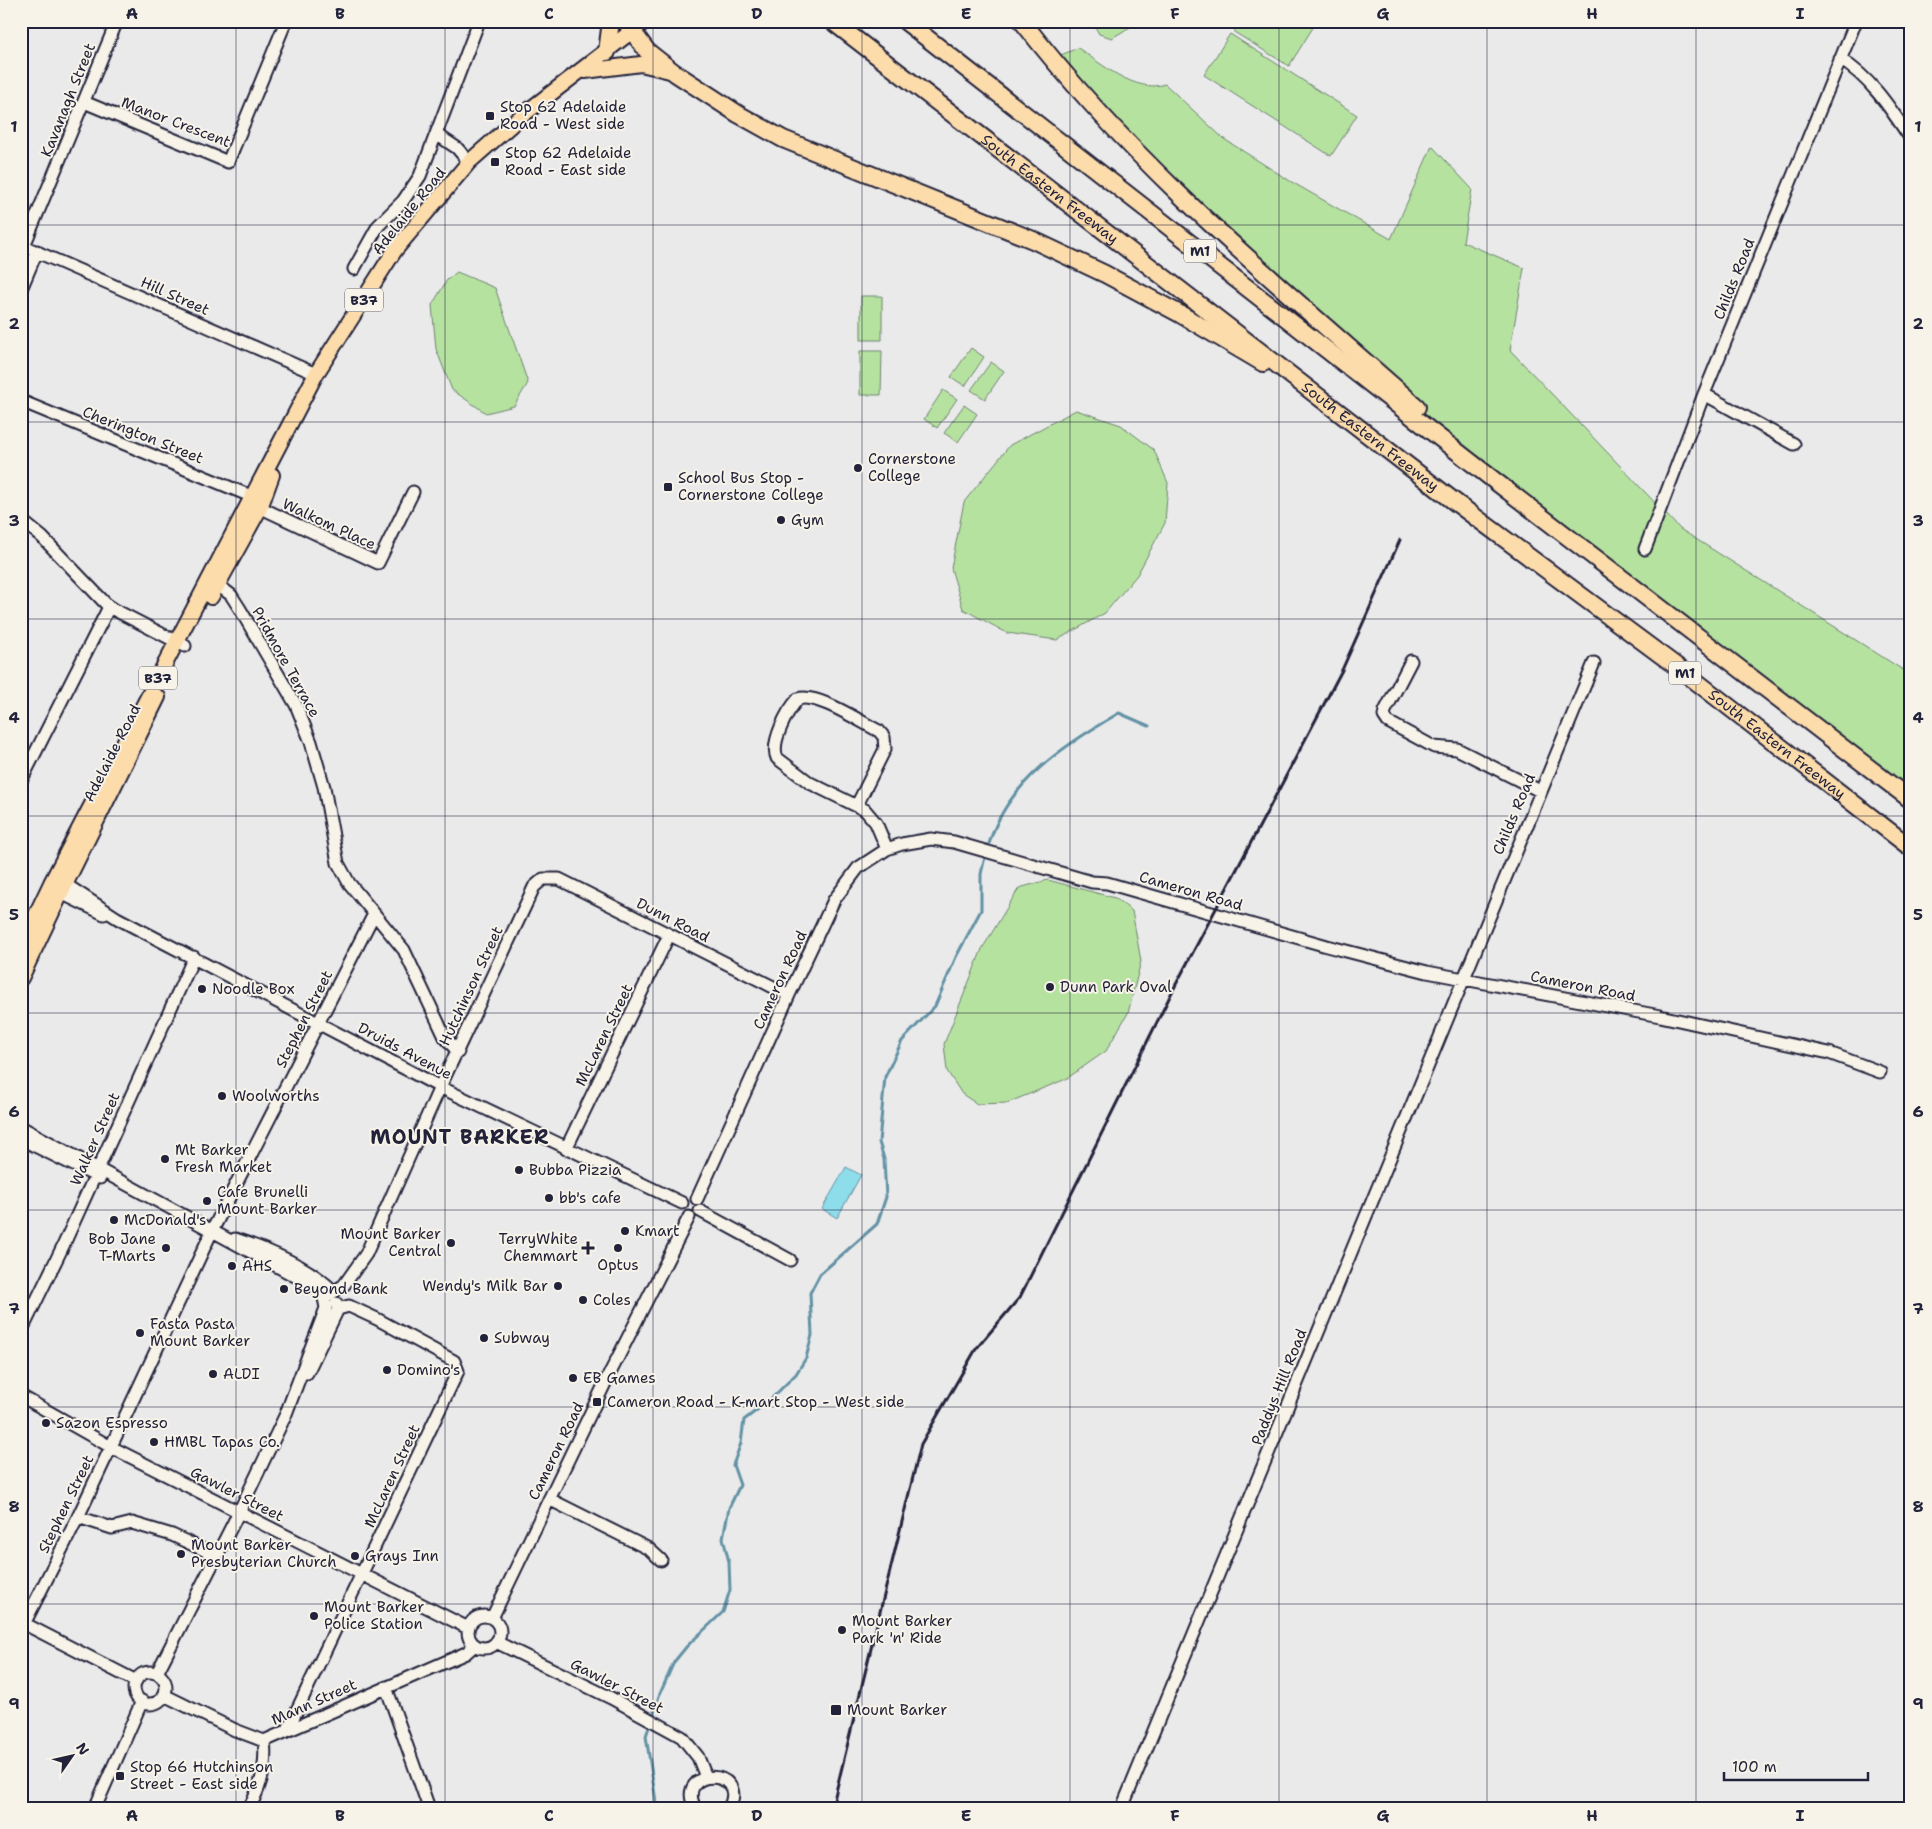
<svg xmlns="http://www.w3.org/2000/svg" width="1932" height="1829" font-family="'Shantell Sans',sans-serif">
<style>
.green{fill:#b6e2a0;stroke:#6c826e}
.water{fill:#8eddea;stroke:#6392a4}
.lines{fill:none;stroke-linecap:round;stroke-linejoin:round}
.stream{stroke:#6392a4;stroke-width:3}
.minor-casing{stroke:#22223b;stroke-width:15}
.major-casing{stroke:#22223b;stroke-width:18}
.highway-casing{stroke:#22223b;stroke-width:20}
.minor{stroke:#f7f3e8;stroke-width:11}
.major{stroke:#fddcac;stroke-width:14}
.highway{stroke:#fddcac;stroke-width:16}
.rail{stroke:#22223b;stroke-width:3}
.grid{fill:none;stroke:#22223b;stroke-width:1;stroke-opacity:0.55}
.poi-dot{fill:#22223b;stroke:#f7f3e8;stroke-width:2}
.labels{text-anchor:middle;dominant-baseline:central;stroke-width:4;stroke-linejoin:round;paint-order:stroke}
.shield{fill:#f7f3e8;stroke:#62616f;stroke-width:1}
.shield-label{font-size:14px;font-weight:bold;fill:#22223b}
.street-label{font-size:15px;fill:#22223b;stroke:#f7f3e8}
.poi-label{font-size:15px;fill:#22223b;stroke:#f7f3e8;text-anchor:start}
.district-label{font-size:20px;font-weight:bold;letter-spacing:1px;fill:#22223b;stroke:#f7f3e8}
.neatline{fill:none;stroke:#22223b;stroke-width:2}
.grid-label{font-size:16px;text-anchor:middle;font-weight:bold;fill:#22223b}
</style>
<rect width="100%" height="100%" fill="#eaeaeb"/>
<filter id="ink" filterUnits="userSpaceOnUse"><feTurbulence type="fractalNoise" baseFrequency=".02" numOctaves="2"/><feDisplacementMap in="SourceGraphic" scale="10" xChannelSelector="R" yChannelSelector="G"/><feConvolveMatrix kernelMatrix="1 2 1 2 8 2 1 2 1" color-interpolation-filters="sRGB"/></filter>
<g filter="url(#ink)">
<!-- green -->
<path class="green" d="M1092,21H1140L1112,38L1099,34Z
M1240,21H1317L1289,66L1234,32Z
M1230,34L1357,115L1331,156L1204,75Z
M1078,48C1100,63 1136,94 1165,84L1224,139L1290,181L1391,239L1432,146L1472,189L1463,242L1524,268L1510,350L1680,529L1911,675V800L1474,457L1234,246L1051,59Z
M457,272L495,288L528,383L514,406L486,413L452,390L436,349L432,305L447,280Z
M861,296H882V340H861Z
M971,348L984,357L965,386L951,377Z
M860,351H882L881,395H860Z
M991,362L1004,371L985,399L971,390Z
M943,390L957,399L937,428L924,419Z
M964,405L977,414L958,442L944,433Z
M1076,410L1121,425L1154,450L1168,483L1165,523L1137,575L1105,613L1057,640L1007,633L963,609L951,568L964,502L1010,445Z
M1048,880L1115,898L1132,911L1141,961L1128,1013L1106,1051L1066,1079L1007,1103L977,1104L962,1094L947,1071L944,1044L982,949L1019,888Z"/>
<!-- water -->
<path class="water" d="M846,1167L861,1175L837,1218L822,1209Z"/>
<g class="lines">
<!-- stream -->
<path class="stream" d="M989,844C1007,782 1066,744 1119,713L1149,726
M657,1808L646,1736L659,1696L674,1662L687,1646L723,1612L730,1590L729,1562L723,1538L729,1508L740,1485L733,1465L741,1443L744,1420L770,1400L796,1374L806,1358L812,1335L810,1293L820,1274L877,1224L886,1197L884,1159L879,1142L885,1077L902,1041L935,1006L956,957L981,910V874L985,857"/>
<!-- minor casing -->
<g class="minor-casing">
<path id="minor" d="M1840,59C1872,79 1890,108 1911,139
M84,102L228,162L286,21
M436,134L457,148L469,162
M21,245L316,374
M24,246L117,21
M354,269L378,226L403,201L420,176L479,21
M21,289L37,251
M1704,394L1794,444
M21,401L253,497
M253,504L378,563L413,492
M21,520L42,537L109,607L185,646
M1645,549L1704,394L1856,21
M218,585L231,595L240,609L296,705L311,742L324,787L338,863L349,883L404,950L445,1037L458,1052
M1411,661L1385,711L1384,716L1388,722L1434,747L1457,749L1540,791
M21,781L109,607
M857,805L885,749L884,737L879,731C861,722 816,692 798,699C787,711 770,743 777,758L810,783L865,810L876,823L887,849
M57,884H65L117,918L440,1087L682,1203
M56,889L61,893L104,914
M21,1127L317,1288L324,1298L326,1308L284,1419
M21,1139L100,1178
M566,1149L669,935
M697,1199L789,995L834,900L858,868L887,849L902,844L931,839L954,842L1092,882L1107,883L1327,946L1427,972L1660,1016L1829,1053L1880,1072
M700,1211L790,1260
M235,1239C266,1249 312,1268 334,1292
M324,1298L344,1285L366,1254L440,1087L534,887L543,879H559L789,995
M21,1332L64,1244L194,957
M307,1373L338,1309L336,1303
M21,1396L111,1447L468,1628
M549,1499L649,1549L661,1560
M78,1517L112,1528L132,1523L172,1535L217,1556
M468 1632a16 16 0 1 1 32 0a16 16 0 1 1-32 0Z
M492,1618L607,1379L689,1217
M21,1622L136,1681
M24,1624L78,1517L212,1231L374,914
M496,1642L611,1698L682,1737L698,1757L706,1777
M134 1688a16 16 0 1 1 32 0a16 16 0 1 1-32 0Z
M157,1673L239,1512L286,1414
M386,1687L429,1808
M164,1695L235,1730L264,1741L466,1653L475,1645
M288,1729L458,1371L454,1361L377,1319L349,1306L338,1309
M95,1808L142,1701
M249,1808C261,1787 267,1764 264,1741
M695,1808C674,1767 750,1767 729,1808
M1122,1808L1594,663"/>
</g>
<!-- major casing -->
<g class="major-casing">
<path id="major" d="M585,71L641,64L670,71
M211,597L260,508L272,475
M21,946L51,883L316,374L395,250L469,162L519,118L645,21
M21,978L64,887L158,697"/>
</g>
<!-- highway casing -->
<g class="highway-casing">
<g id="highway">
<path d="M625,21L647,51L675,73L738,114L783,139L1033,240L1105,274L1180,314L1263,363"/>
<path id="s1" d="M832,21L1455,502L1684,672L1911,848"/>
<path d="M905,21L1495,481L1911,800"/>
<path d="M1022,21C1135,168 1279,285 1417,407"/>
<path d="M607,52L611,21"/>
</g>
</g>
<!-- minor -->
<use href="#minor" class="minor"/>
<!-- major -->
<use href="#major" class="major"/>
<!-- highway -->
<use href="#highway" class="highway"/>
<!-- rail -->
<path class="rail" d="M832,1808L921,1444L976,1349L1020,1297L1173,990L1342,670L1400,540"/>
</g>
</g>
<!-- grid -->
<path class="grid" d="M236,21V1808M445,21V1808M653,21V1808M862,21V1808M1070,21V1808M1279,21V1808M1487,21V1808M1696,21V1808M21,225H1911M21,422H1911M21,619H1911M21,816H1911M21,1013H1911M21,1210H1911M21,1407H1911M21,1604H1911"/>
<!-- markers -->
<g class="poi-dot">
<rect x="485" y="111" width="10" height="10" rx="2.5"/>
<rect x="490" y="157" width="10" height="10" rx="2.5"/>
<circle cx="858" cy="468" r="5"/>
<rect x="663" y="482" width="10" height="10" rx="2.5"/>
<circle cx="781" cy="520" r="5"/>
<circle cx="1050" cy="987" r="5"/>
<circle cx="202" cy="989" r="5"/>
<circle cx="222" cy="1096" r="5"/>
<circle cx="165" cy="1159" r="5"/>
<circle cx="519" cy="1170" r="5"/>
<circle cx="549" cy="1198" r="5"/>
<circle cx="207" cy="1201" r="5"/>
<circle cx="114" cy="1220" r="5"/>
<circle cx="625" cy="1231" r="5"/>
<circle cx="451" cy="1243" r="5"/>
<circle cx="166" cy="1248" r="5"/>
<path d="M585.5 1240.5h5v5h5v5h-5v5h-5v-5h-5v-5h5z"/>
<circle cx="618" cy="1248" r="5"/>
<circle cx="232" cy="1266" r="5"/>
<circle cx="558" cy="1286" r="5"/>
<circle cx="284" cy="1289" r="5"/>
<circle cx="583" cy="1300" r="5"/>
<circle cx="140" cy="1333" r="5"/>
<circle cx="484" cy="1338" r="5"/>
<circle cx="387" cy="1370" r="5"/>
<circle cx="213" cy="1374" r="5"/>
<circle cx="573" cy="1378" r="5"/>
<rect x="592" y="1397" width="10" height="10" rx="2.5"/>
<circle cx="46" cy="1423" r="5"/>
<circle cx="154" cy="1442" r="5"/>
<circle cx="181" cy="1554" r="5"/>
<circle cx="355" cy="1556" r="5"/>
<circle cx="314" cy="1616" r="5"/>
<circle cx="842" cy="1630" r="5"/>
<rect x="830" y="1704" width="12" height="12" rx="2.5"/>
<rect x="115" y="1771" width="10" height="10" rx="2.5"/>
</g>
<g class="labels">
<!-- shield labels -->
<g class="shield">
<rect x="1184" y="239.5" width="32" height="23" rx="4"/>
<rect x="345" y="288.5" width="38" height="23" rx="4"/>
<rect x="1669" y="661.5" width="32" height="23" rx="4"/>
<rect x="139" y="666.5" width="38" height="23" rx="4"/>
</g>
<g class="shield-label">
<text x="1200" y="251">M1</text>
<text x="364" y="300">B37</text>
<text x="1685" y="673">M1</text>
<text x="158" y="678">B37</text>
</g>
<!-- street labels -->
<g class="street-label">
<text transform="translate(68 100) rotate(-68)">Kavanagh Street</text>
<text transform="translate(176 122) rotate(21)">Manor Crescent</text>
<text stroke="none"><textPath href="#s1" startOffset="275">South Eastern Freeway</textPath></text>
<text transform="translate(409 211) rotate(-51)">Adelaide Road</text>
<text transform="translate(1734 279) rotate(-68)">Childs Road</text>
<text transform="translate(175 296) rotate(24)">Hill Street</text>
<text transform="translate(143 435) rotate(22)">Cherington Street</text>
<text stroke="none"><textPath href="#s1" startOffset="680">South Eastern Freeway</textPath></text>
<text transform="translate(329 524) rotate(25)">Walkom Place</text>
<text transform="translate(286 662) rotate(61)">Pridmore Terrace</text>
<text stroke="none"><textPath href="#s1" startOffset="1190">South Eastern Freeway</textPath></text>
<text transform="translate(112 753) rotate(-63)">Adelaide Road</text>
<text transform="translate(1514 814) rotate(-67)">Childs Road</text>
<text transform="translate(1191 891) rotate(16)">Cameron Road</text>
<text transform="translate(673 920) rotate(27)">Dunn Road</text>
<text transform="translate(780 980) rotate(-65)">Cameron Road</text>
<text transform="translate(471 986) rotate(-65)">Hutchinson Street</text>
<text transform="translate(1583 986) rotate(11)">Cameron Road</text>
<text transform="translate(304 1019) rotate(-63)">Stephen Street</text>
<text transform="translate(604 1035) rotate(-64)">McLaren Street</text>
<text transform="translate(405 1051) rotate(28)">Druids Avenue</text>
<text transform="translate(95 1139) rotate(-66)">Walker Street</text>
<text transform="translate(1279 1387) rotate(-68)">Paddys Hill Road</text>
<text transform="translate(556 1451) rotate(-64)">Cameron Road</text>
<text transform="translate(392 1476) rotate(-65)">McLaren Street</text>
<text transform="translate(237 1494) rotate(27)">Gawler Street</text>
<text transform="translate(66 1504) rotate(-64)">Stephen Street</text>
<text transform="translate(617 1686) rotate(27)">Gawler Street</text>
<text transform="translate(314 1702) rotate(-24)">Mann Street</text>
</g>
<!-- poi labels -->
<g class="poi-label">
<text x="500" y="107">Stop 62 Adelaide<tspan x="500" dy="17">Road - West side</tspan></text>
<text x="505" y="153">Stop 62 Adelaide<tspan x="505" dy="17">Road - East side</tspan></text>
<text x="868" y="459">Cornerstone<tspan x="868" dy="17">College</tspan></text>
<text x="678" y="478">School Bus Stop -<tspan x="678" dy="17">Cornerstone College</tspan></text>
<text x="791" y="520">Gym</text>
<text x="1060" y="987">Dunn Park Oval</text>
<text x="212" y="989">Noodle Box</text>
<text x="232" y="1096">Woolworths</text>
<text x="175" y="1150">Mt Barker<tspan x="175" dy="17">Fresh Market</tspan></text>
<text x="529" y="1170">Bubba Pizzia</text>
<text x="217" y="1192">Cafe Brunelli<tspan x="217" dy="17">Mount Barker</tspan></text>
<text x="559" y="1198">bb's cafe</text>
<text x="124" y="1220">McDonald's</text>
<text x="635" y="1231">Kmart</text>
<text x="441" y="1234" text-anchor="end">Mount Barker<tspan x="441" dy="17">Central</tspan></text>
<text x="156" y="1239" text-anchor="end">Bob Jane<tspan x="156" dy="17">T-Marts</tspan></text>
<text x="578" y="1239" text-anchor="end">TerryWhite<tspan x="578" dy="17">Chemmart</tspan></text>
<text x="618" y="1265" text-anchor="middle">Optus</text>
<text x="242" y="1266">AHS</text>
<text x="548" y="1286" text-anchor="end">Wendy's Milk Bar</text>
<text x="294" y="1289">Beyond Bank</text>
<text x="593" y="1300">Coles</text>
<text x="150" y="1324">Fasta Pasta<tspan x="150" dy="17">Mount Barker</tspan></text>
<text x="494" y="1338">Subway</text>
<text x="397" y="1370">Domino's</text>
<text x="223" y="1374">ALDI</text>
<text x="583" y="1378">EB Games</text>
<text x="607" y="1402">Cameron Road - K-mart Stop - West side</text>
<text x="56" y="1423">Sazon Espresso</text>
<text x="164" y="1442">HMBL Tapas Co.</text>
<text x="191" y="1545">Mount Barker<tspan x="191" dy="17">Presbyterian Church</tspan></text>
<text x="365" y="1556">Grays Inn</text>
<text x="324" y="1607">Mount Barker<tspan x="324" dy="17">Police Station</tspan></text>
<text x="852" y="1621">Mount Barker<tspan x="852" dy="17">Park 'n' Ride</tspan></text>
<text x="847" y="1710">Mount Barker</text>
<text x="130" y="1767">Stop 66 Hutchinson<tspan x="130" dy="17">Street - East side</tspan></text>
</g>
<!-- district labels -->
<g class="district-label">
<text x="460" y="1137">MOUNT BARKER</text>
</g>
</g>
<!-- margin -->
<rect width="1932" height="1829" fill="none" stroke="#f7f3e8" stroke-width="55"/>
<!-- north arrow -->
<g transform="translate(72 1756) rotate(56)" stroke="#f7f3e8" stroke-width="4" paint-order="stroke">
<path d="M0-4L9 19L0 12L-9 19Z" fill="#22223b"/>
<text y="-8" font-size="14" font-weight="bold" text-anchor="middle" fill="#22223b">N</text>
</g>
<!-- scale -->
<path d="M1724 1772v8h144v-8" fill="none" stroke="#22223b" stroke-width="2.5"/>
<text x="1732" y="1772" font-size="15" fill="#22223b" stroke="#f7f3e8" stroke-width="4" paint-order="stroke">100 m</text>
<rect x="28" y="28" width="1876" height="1774" class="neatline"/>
<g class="grid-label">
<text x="132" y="19">A</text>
<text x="340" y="19">B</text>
<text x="549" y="19">C</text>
<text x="757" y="19">D</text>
<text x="966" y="19">E</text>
<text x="1175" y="19">F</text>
<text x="1383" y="19">G</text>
<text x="1592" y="19">H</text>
<text x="1800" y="19">I</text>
<text x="14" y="132">1</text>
<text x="1918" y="132">1</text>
<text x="14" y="329">2</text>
<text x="1918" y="329">2</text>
<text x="14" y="526">3</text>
<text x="1918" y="526">3</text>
<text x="14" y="723">4</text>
<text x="1918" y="723">4</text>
<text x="14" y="920">5</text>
<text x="1918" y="920">5</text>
<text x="14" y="1117">6</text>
<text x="1918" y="1117">6</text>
<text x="14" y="1314">7</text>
<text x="1918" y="1314">7</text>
<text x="14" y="1512">8</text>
<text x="1918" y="1512">8</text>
<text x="14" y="1709">9</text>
<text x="1918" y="1709">9</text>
<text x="132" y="1821">A</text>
<text x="340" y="1821">B</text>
<text x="549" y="1821">C</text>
<text x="757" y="1821">D</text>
<text x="966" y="1821">E</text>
<text x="1175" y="1821">F</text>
<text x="1383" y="1821">G</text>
<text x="1592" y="1821">H</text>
<text x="1800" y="1821">I</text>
</g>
</svg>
